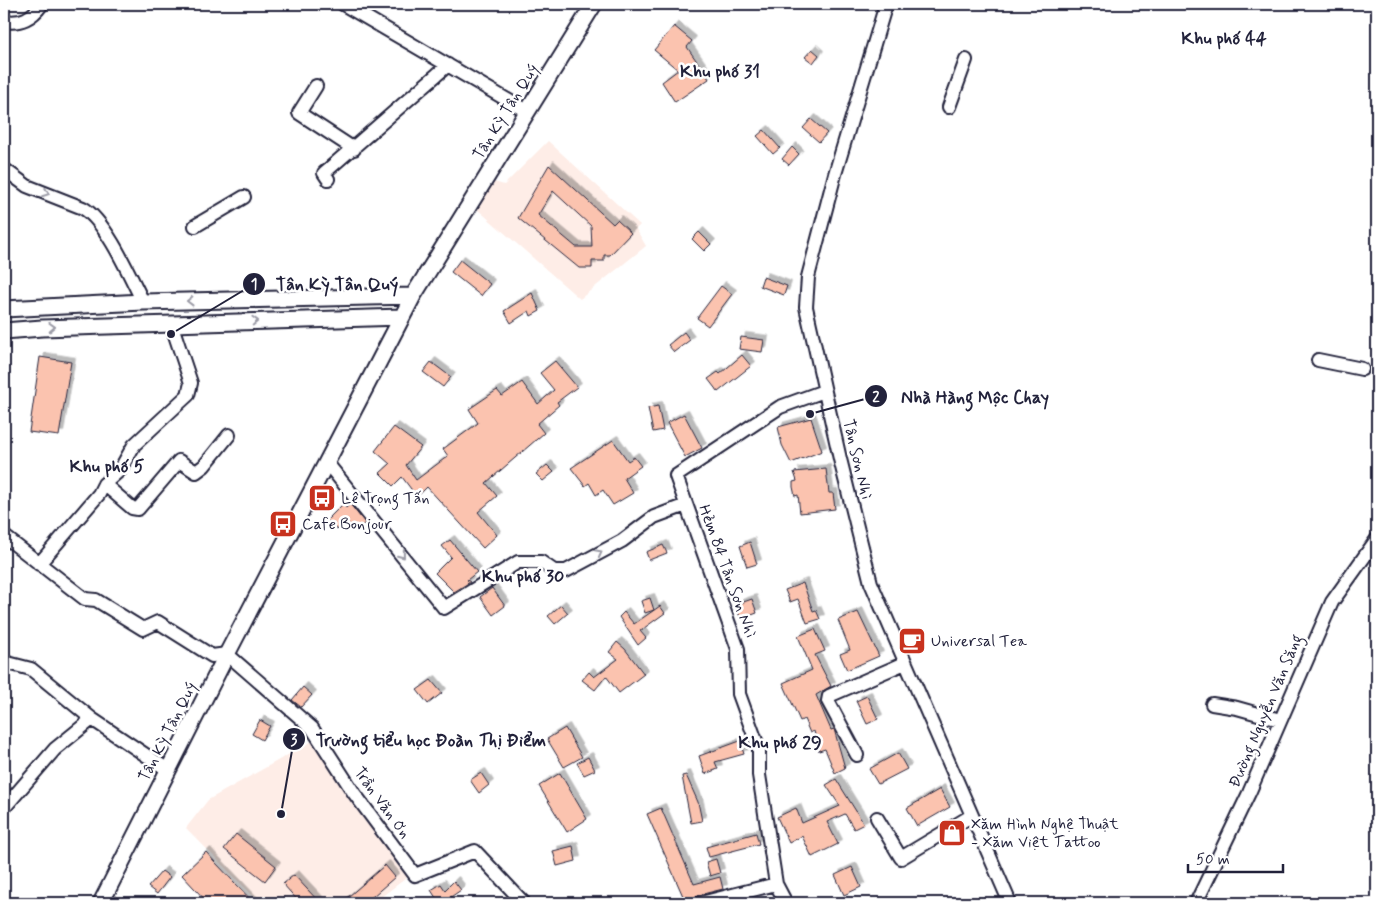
<svg xmlns="http://www.w3.org/2000/svg" width="1381" height="907" font-family="Mynerve,sans-serif">
<style>
.built{fill:#feede7}
.building{fill:#fbc3af;stroke:#22223b;fill-rule:evenodd;filter:url(#shadow)}
.lines{fill:none;stroke-linecap:round;stroke-linejoin:round}
.minor-casing{stroke:#22223b;stroke-width:16}
.major-casing{stroke:#22223b;stroke-width:19}
.minor{stroke:#fff;stroke-width:12}
.major{stroke:#fff;stroke-width:15}
.oneway{stroke:#9c9ca7}
.labels{text-anchor:middle;dominant-baseline:central;stroke-width:5;stroke-linejoin:round;paint-order:stroke}
.street-label{font-size:16px;fill:#22223b;stroke:#fff}
.poi-label{font-size:16px;fill:#22223b;stroke:#fff;text-anchor:start}
.neighbourhood-label{font-size:18px;font-weight:bold;fill:#22223b;stroke:#fff}
.leader{fill:none;stroke:#22223b;stroke-width:2}
.callout-dot{fill:#22223b;stroke:#fff;stroke-width:2}
.mark-label{font-size:15px;text-anchor:middle;font-weight:bold;fill:#fff}
.callout-label{font-size:18px;text-anchor:middle;font-weight:bold;fill:#22223b;stroke:#fff;stroke-width:5;stroke-linejoin:round;paint-order:stroke}
</style>
<defs>
<filter id="shadow"><feDropShadow dx="4.5" dy="-4.5" stdDeviation="0" flood-color="#0004"/></filter>
</defs>
<rect width="100%" height="100%" fill="#fff"/>
<filter id="ink" filterUnits="userSpaceOnUse"><feTurbulence type="fractalNoise" baseFrequency=".02" numOctaves="2"/><feDisplacementMap in="SourceGraphic" scale="10" xChannelSelector="R" yChannelSelector="G"/><feConvolveMatrix kernelMatrix="1 2 1 2 8 2 1 2 1" color-interpolation-filters="sRGB"/></filter>
<g filter="url(#ink)">
<!-- built -->
<path class="built" d="M548,141L640,225L636,229L646,246L580,299L477,209L494,182L504,185Z
M316,739L409,876L373,903H260L186,828L208,800Z"/>
<!-- building -->
<path class="building" d="M674,26L692,41L687,47L709,79L675,102L662,82L678,70L654,50Z
M812,49L819,55L813,63L805,57Z
M811,119L827,133L819,142L803,128Z
M764,130L780,148L773,154L757,136Z
M792,147L799,154L789,165L782,159Z
M549,165L613,224L617,220L631,233L610,255H604V261H592V268H579L518,218ZM553,191L591,226L592,247H576L538,215Z
M699,232L711,244L704,251L692,239Z
M460,260L490,284L481,296L451,272Z
M763,277L787,286L784,295L760,286Z
M721,286L732,294L708,326L697,318Z
M532,293L540,311L531,316L529,311L511,323L504,311Z
M684,332L690,340L674,352L668,345Z
M741,337L764,340L762,352L739,349Z
M742,355L751,366L718,392L708,379L718,372L720,374Z
M40,357L71,362L59,436L29,432Z
M555,361L577,387L557,402L559,405L537,424L544,433L486,483L497,496L478,512L497,535L483,548L427,487L417,497L402,477L393,486L380,473L390,464L375,451L394,427L421,447L406,465L416,480L448,456L443,449L478,423L469,409L497,390L502,396L522,382L538,404L554,390L540,373Z
M431,362L451,377L443,387L423,372Z
M658,406L663,430L653,432L648,408Z
M684,414L702,448L685,457L667,423Z
M811,418L822,451L791,463L782,445L778,427Z
M613,440L628,461L634,457L641,466L624,478L633,493L613,505L603,490L596,495L589,483L585,486L571,468Z
M547,465L554,472L543,481L536,474Z
M826,469L829,493H833L835,509L800,513L798,495L795,496L793,487V482L797,481L794,472Z
M343,504L346,508L350,504L365,523L356,531L346,521L337,530L327,520Z
M450,540L477,572L467,580L470,582L454,592L435,573L451,557L442,546Z
M750,542L757,564L747,567L740,546Z
M663,545L667,553L649,560L646,552Z
M803,583L813,611L816,610L820,619L807,623L798,599L790,602L785,590Z
M492,588L505,606L493,615L480,597Z
M650,598L654,610L645,613L641,601Z
M752,599L757,613L741,619L735,605Z
M561,605L568,613L555,624L548,616Z
M660,606L665,613L640,631L646,638L638,645L619,617L624,612L634,624Z
M858,612L879,656L847,670L840,654L850,650L838,620Z
M815,629L825,651L815,655L831,686L816,695L831,730L834,729L845,768L835,773L825,749L819,751L814,731L810,733L804,719L800,721L783,683L812,670L798,636Z
M617,642L625,649L644,674L619,693L606,676L595,690L582,680L589,672L594,677L618,659L609,652Z
M431,680L442,693L428,704L417,690Z
M303,687L312,695L301,707L292,700Z
M867,696L878,719L867,724L856,701Z
M260,720L270,726L262,740L252,734Z
M565,728L582,757L564,767L547,739Z
M740,741L744,754L715,762L718,769L705,774L699,756Z
M898,753L907,769L878,784L869,769Z
M588,757L595,770L584,775L577,763Z
M481,773L489,785L479,793L470,780Z
M560,773L587,819L567,832L539,786Z
M686,775L698,802L702,821L691,823L682,776Z
M836,779L864,824L854,829L845,814L827,822L838,844L812,857L802,836L789,843L777,817L796,808L802,823L840,806L826,785Z
M940,789L950,807L917,826L907,808Z
M661,808L694,884L720,877L723,889L699,895L695,898L693,903H686L647,814Z
M756,833L759,844L709,857L706,847Z
M236,834L276,866L265,881L224,849Z
M573,846L576,861L557,866L553,851Z
M206,852L215,862L254,903H208L182,875Z
M716,859L720,873L710,876L706,862Z
M385,865L395,877L365,903H341Z
M852,867L861,887L844,895L835,875Z
M162,871L170,877L157,894L148,887Z
M294,875L320,903H300L283,884Z
M454,881L461,890L442,903H429L436,898L431,890L441,884L445,890Z"/>
<g class="lines">
<!-- minor casing -->
<g class="minor-casing">
<path id="minor" d="M343,4L528,112
M886,4L835,174L808,277L806,307L840,459L871,583L1010,903
M4,21C21,24 32,18 42,4
M316,86L299,113L354,149
M949,107L966,60
M4,169L27,186L83,208C106,221 131,278 143,302
M328,179L324,173L448,65
M195,226L244,197
M1318,360L1362,369
M327,463L444,608L518,562H541L554,571H566L622,541L654,517L686,505
M104,484L132,508L138,509L179,461L196,472L204,466L229,435
M4,536L85,599L96,600L143,629L158,622L212,656L227,654L312,728L354,793L415,875L475,851L524,903
M39,564L99,494L104,484L120,470L134,445L188,395L191,383L171,323
M4,662L31,669L92,719L168,770
M1212,704L1237,708L1280,720
M857,755L828,701L829,696L905,663
M4,808L55,749L92,719
M877,818L901,858L971,816
M701,903L776,884
M786,903L776,884L759,775V749L739,694L738,649L676,476L780,407L824,391
M1196,903L1249,793L1332,602L1377,539"/>
</g>
<!-- major casing -->
<g class="major-casing">
<path id="major" d="M4,309L143,302L413,296
M4,331L42,328L402,317
M101,903L227,654L413,296L594,4"/>
</g>
<!-- minor -->
<use href="#minor" class="minor"/>
<!-- major -->
<use href="#major" class="major"/>
</g>
<!-- one-way arrows -->
<defs><path id="oneway-chevron" d="M-2-3.5L2.5 0L-2 3.5" fill="none" stroke-width="1.6" stroke-linecap="round" stroke-linejoin="round" transform="scale(1.25)"/></defs>
<g class="oneway">
<use href="#oneway-chevron" transform="translate(46 193) rotate(21)"/>
<use href="#oneway-chevron" transform="translate(190 301) rotate(179)"/>
<use href="#oneway-chevron" transform="translate(255 321) rotate(-2)"/>
<use href="#oneway-chevron" transform="translate(52 327) rotate(-2)"/>
<use href="#oneway-chevron" transform="translate(599 553) rotate(-28)"/>
<use href="#oneway-chevron" transform="translate(402 555) rotate(51)"/>
</g>
</g>
<!-- icons -->
<defs>
<g id="bus-square" transform="scale(1.4375)"><rect x="-9" y="-9" width="18" height="18" rx="4" fill="#c8321e" stroke="#fff"/><path d="M-5-6H5V4H4V6H2V4H-2V6H-4V4H-5ZM-3.5-4V0h7V-4ZM-3.5 1.2v1.5H-2V1.2ZM2 1.2v1.5H3.5V1.2Z" fill="#fff"/></g>
<g id="cafe-square" transform="scale(1.4375)"><rect x="-9" y="-9" width="18" height="18" rx="4" fill="#c8321e" stroke="#fff"/><path d="M-5.5-4.5H6V0H3Q3 3.5 0 3.5H-2.5Q-5.5 3.5-5.5 0ZM3-3.2v2h1.7v-2ZM-6 4.5H4V6H-6Z" fill="#fff"/></g>
<g id="shop-square" transform="scale(1.4375)"><rect x="-9" y="-9" width="18" height="18" rx="4" fill="#c8321e" stroke="#fff"/><path d="M-5-2.5h2.3a2.7 3.5 0 0 1 5.4 0H5L5.5 6h-11ZM-1.5-2.5h3a1.5 2.3 0 0 0-3 0Z" fill="#fff"/></g>
</defs>
<g fill-rule="evenodd">
<use href="#bus-square" x="322" y="498"/>
<use href="#bus-square" x="283" y="524"/>
<use href="#cafe-square" x="912" y="641"/>
<use href="#shop-square" x="952" y="833"/>
</g>
<g class="labels">
<!-- street labels -->
<g class="street-label">
<text transform="translate(506 112) rotate(-58)">Tân Kỳ Tân Quý</text>
<text transform="translate(857 459) rotate(77)">Tân Sơn Nhì</text>
<text transform="translate(727 571) rotate(70)">Hẻm 84 Tân Sơn Nhì</text>
<text transform="translate(1266 711) rotate(-67)">Đường Nguyễn Văn Săng</text>
<text transform="translate(168 732) rotate(-63)">Tân Kỳ Tân Quý</text>
<text transform="translate(382 803) rotate(54)">Trần Văn Ơn</text>
</g>
<!-- poi labels -->
<g class="poi-label">
<text x="341" y="498">Lê Trọng Tấn</text>
<text x="302" y="524">Cafe Bonjour</text>
<text x="931" y="641">Universal Tea</text>
<text x="971" y="824">Xăm Hình Nghệ Thuật<tspan x="971" dy="18">- Xăm Việt Tattoo</tspan></text>
</g>
<!-- neighbourhood labels -->
<g class="neighbourhood-label">
<text x="1224" y="39">Khu phố 44</text>
<text x="720" y="72">Khu phố 31</text>
<text x="107" y="467">Khu phố 5</text>
<text x="523" y="577">Khu phố 30</text>
<text x="780" y="743">Khu phố 29</text>
</g>
</g>
<!-- callouts -->
<path class="leader" d="M171 334L254 284M810 414L876 396M281 814L294 739"/>
<g class="callout-dot">
<circle cx="171" cy="334" r="5"/>
<circle cx="810" cy="414" r="5"/>
<circle cx="281" cy="814" r="5"/>
<circle cx="254" cy="284" r="12"/>
<circle cx="876" cy="396" r="12"/>
<circle cx="294" cy="739" r="12"/>
</g>
<g class="mark-label">
<text x="254" y="289">1</text>
<text x="876" y="402">2</text>
<text x="294" y="745">3</text>
</g>
<g class="callout-label">
<text x="337" y="290">Tân Kỳ Tân Quý</text>
<text x="975" y="403">Nhà Hàng Mộc Chay</text>
<text x="431" y="746">Trường tiểu học Đoàn Thị Điểm</text>
</g>
<!-- margin -->
<rect width="1381" height="907" fill="none" stroke="#fff" stroke-width="20"/>
<rect x="10" y="10" width="1361" height="887" fill="none" stroke="#22223b" stroke-width="2" filter="url(#ink)"/>
<!-- scale -->
<path d="M1188 864v8h95v-8" fill="none" stroke="#22223b" stroke-width="2.5"/>
<text x="1196" y="864" font-size="15" fill="#22223b" stroke="#ffffff" stroke-width="4" paint-order="stroke">50 m</text>
</svg>
